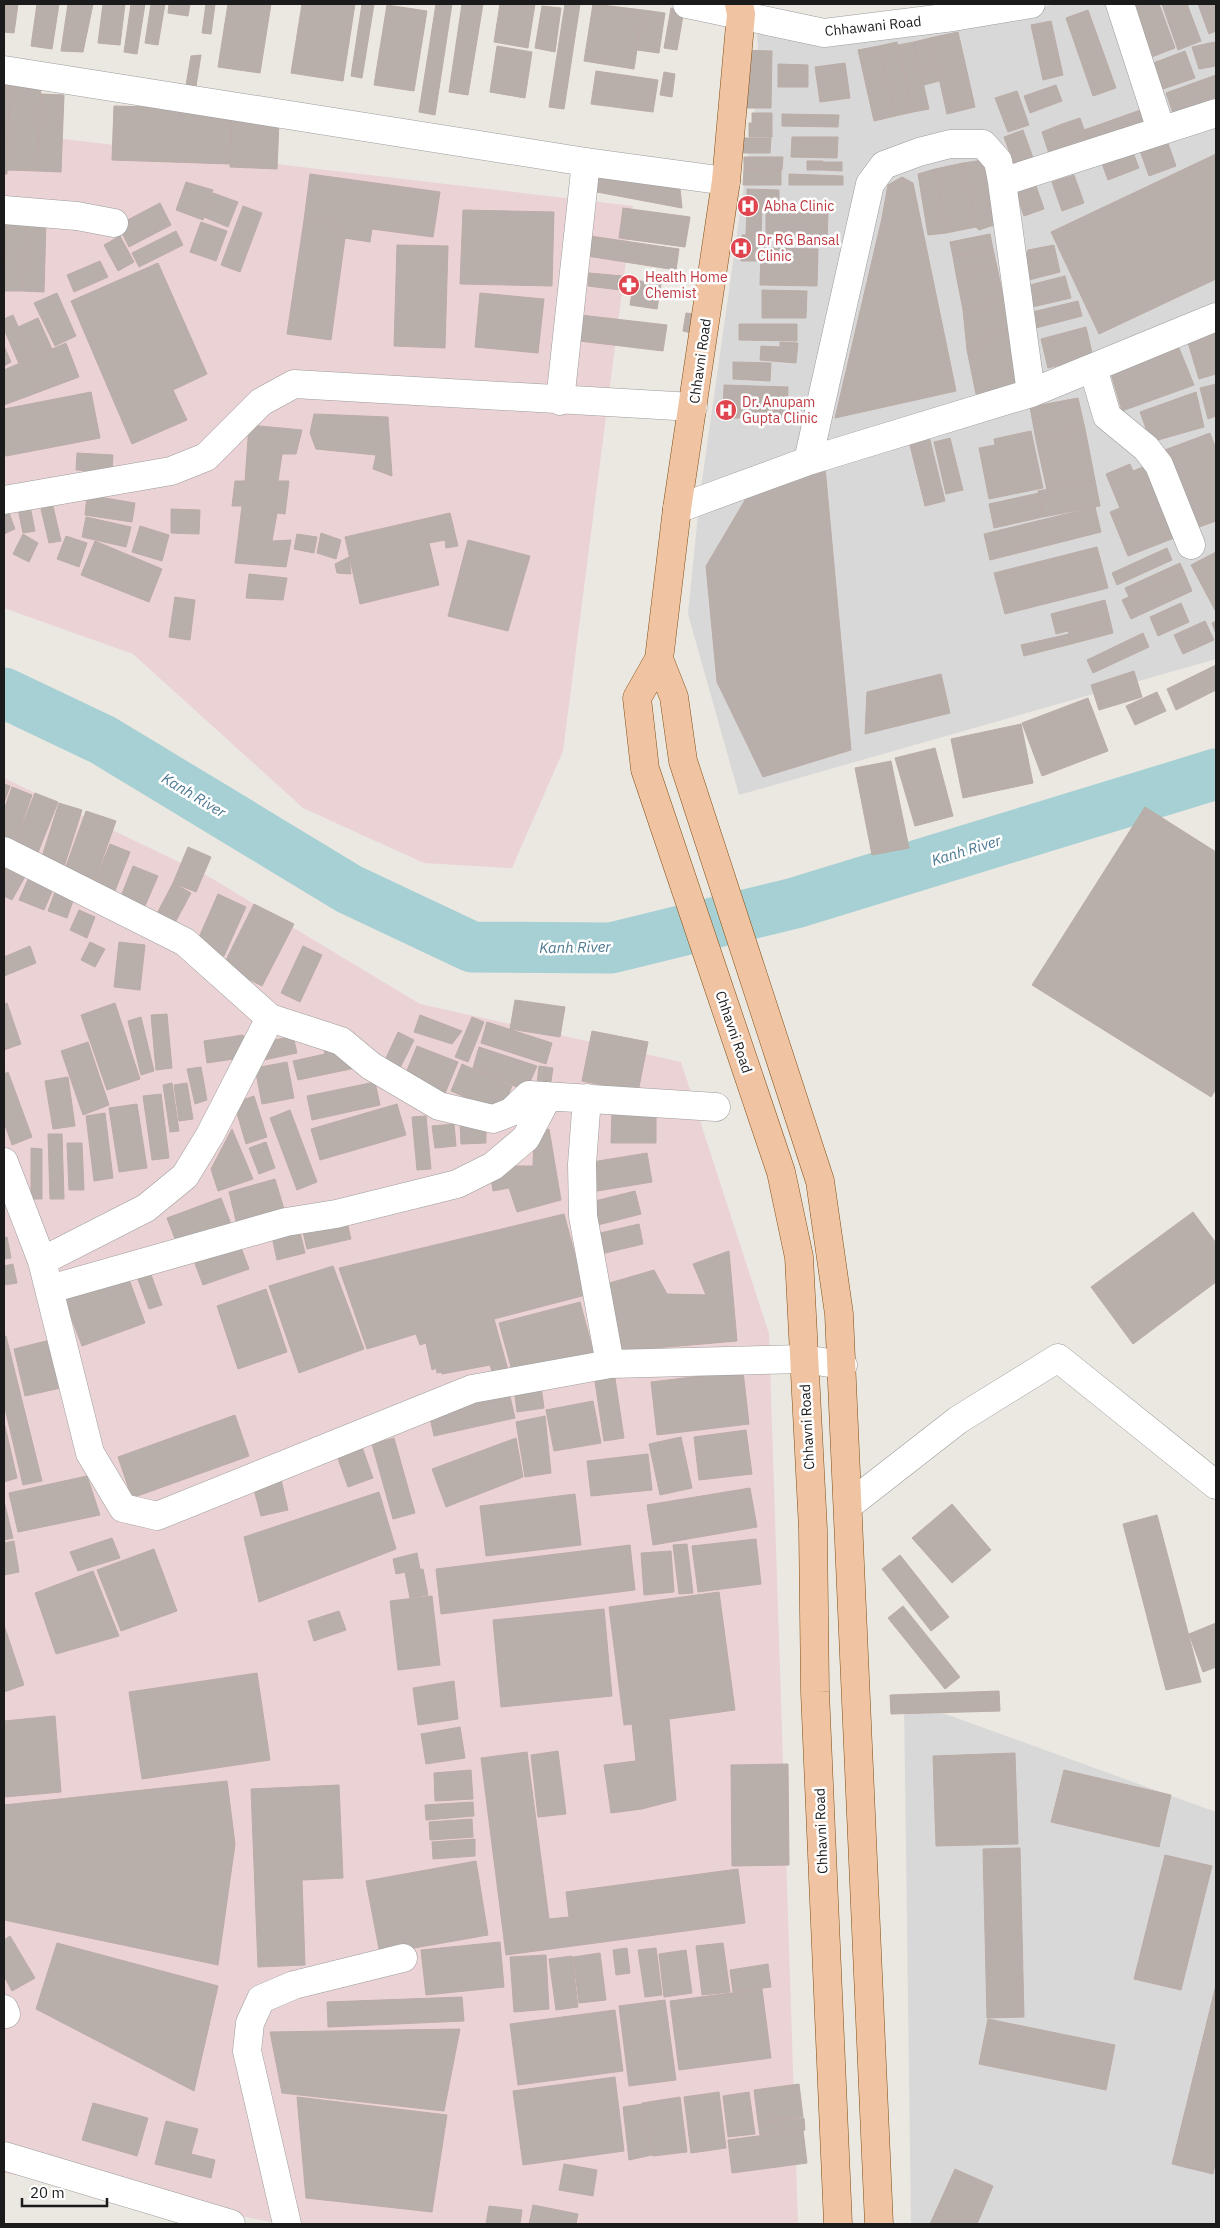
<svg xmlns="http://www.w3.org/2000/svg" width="1220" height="2228" font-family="'IBM Plex Sans',sans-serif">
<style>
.residential{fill:#d9d8d8}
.commercial{fill:#ebd2d4}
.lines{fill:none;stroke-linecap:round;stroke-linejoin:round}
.river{stroke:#a6d0d4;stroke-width:51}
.building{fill:#b8afab;stroke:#bbaca6}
.minor-casing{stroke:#9c9c9c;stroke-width:29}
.major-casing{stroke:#814d10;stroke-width:29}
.minor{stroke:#fff;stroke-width:28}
.major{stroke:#f0c4a2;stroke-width:28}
.labels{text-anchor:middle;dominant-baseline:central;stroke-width:5;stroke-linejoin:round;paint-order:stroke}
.street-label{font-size:14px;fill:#1b1b1b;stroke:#fff}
.health-label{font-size:14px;fill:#be3a42;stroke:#fff;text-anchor:start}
.water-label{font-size:15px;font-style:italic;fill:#4c7891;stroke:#fff}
</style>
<rect width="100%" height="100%" fill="#ebe7e1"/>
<!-- residential -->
<path class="residential" d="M1055,4H1216V659L739,795L688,614L700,495L759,79L757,27L983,24Z
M904,1699L1216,1812V2224H911Z"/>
<!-- commercial -->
<path class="commercial" d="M4,132L633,206L563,751L512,868L424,863L303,808L133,654L4,608Z
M4,778L206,875L420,1004L681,1062L769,1334L798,2224H283L4,2173Z"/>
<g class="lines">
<!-- river -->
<path class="river" d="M4,693L103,740L349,889L472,947L611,948L795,903L1216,774"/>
</g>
<!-- building -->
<path class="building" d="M4,4H18L14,33L4,32Z
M37,4H59L52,49L31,46Z
M68,4H93L83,52L61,51Z
M103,4H125L120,45L98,43Z
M131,4H145L137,54L124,52Z
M151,4H165L158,45L145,43Z
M169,4H190L188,16L168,13Z
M206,4H215L211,34L202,33Z
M228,4H271L260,73L218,67Z
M302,4H355L343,81L291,73Z
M362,4H374L362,78L351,76Z
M436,4H452L435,115L419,112Z
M462,4H483L468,95L449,92Z
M500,4H535L528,48L494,42Z
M565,4H580L564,109L549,107Z
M593,4L643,10L634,69L584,61Z
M1129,4H1159L1175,48L1149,58Z
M1162,4H1187L1201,41L1178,50Z
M1198,4H1216V31L1209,34Z
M387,5L427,11L414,91L374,85Z
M542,6L561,8L555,52L535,48Z
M671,8L684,10L677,50L664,48Z
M643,10L665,13L659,53L637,50Z
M1088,10L1116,88L1093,96L1066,18Z
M1051,21L1063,75L1043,80L1031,25Z
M958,32L975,107L947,114L930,38Z
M930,38L939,81L924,85L914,42Z
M897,42L913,112L895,116L879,46Z
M914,42L929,109L913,112L898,45Z
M1214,42L1216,47V66L1199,69L1192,47Z
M497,46L532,52L525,98L490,92Z
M879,46L895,116L874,121L858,50Z
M736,50L772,51L771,108H735Z
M1185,51L1195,78L1157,91L1148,65Z
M201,55L196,86L186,85L191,56Z
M845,63L850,98L820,102L815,67Z
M778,64L808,65V87H778Z
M596,71L658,80L653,112L591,104Z
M664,72L675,74L672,97L660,95Z
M1216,75V104L1175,119L1166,93Z
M4,83L10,84L7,174H4Z
M10,84H41L38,171L7,170Z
M1056,85L1062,101L1030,113L1024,96Z
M1017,91L1029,125L1008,132L995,98Z
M41,94L64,95L61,172L38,171Z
M114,106L232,109L230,164L112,160Z
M1146,108L1152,125L1091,147L1084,130Z
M752,113H772V124L752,123Z
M782,114L839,115L838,127L782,126Z
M1080,118L1089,144L1071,150L1062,124Z
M231,120L279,121L277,169L230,167Z
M749,123L772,124V137H749Z
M1062,124L1071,149L1050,157L1042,132Z
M1023,130L1036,166L1017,173L1004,137Z
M1165,135L1176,166L1149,176L1138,145Z
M792,137H838L837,158L791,157Z
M735,138H771L770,153H735Z
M1131,147L1139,168L1108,180L1100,158Z
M1216,154V279L1099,334L1051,232Z
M744,157H783L782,170L744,169Z
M990,159L1003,222L979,230L976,227L963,163Z
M807,161H823V170H807Z
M823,162H842V171L823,170Z
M963,163L976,227L946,233L935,169Z
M744,169L781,170V185H743Z
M935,169L946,233L928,235L918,174Z
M310,174L440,192L433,237L372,229L370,242L338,237L339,225L304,220Z
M789,174L843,176V185H789Z
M1074,175L1084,203L1062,211L1052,182Z
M597,176L680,189L682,208L597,192Z
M902,177L913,183L956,391L835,418L882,218L888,185Z
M1033,177L1044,209L1024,216L1013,184Z
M186,182L213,190L203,220L176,210Z
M747,189L779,190V208H747Z
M213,193L238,202L228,227L204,217Z
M160,203L171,225L129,247L118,225Z
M243,206L262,213L240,272L221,265Z
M623,208L690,217L685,247L619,238Z
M747,208H762L761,235H746Z
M463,210L554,212L552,286L460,284Z
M766,211L828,213L827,240L766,239Z
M304,220L339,225L338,237L345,238L331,340L287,334Z
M25,222H46L44,292L23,291Z
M201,222L227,231L216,261L190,252Z
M4,224H7L4,289Z
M7,224H25L23,291H4Z
M176,231L183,245L139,267L132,253Z
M990,234L993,249L953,257L950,242Z
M742,235H761L760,261H741Z
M120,236L134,262L118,271L104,245Z
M590,236L679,249L676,270L587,256Z
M397,245L448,246L445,348L394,346Z
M1054,245L1060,272L1029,280L1024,257L1028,250Z
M761,248L818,249L817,286L760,285Z
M993,249L997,267L956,274L953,257Z
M100,261L108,277L74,292L67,275Z
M158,263L207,374L173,390L187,420L132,444L71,301Z
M997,267L1004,301L963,310L956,274Z
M589,273L622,276L620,290L588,286Z
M1065,276L1071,298L1028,308L1022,287Z
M634,280L661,284L657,309L630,305Z
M762,290L807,291L806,318H762Z
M57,293L76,336L55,346L34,303Z
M480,293L544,299L538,353L475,347Z
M1004,301L1011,331L981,337L983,347L967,350L963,310Z
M1078,301L1082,316L1028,330L1024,314Z
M686,313L695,314L691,333L683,331Z
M572,314L667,325L663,351L571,340Z
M13,315L32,358L19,364L4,329V319Z
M38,318L52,349L32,358L18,327Z
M739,324H797V341L739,340Z
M1086,327L1093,357L1048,368L1041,339Z
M1216,329V374L1199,379L1186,336Z
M1011,331L1023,383L976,394L967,350L983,347L981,337Z
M780,342L798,343L796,363L760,360L761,346L780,347Z
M66,343L79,377L4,405V370Z
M4,346L11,362L4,366Z
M1179,348L1194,385L1122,411L1111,374Z
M733,362L771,363L770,381L733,379Z
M1216,384V416L1208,419L1200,388Z
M724,385L788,387L787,418H723Z
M91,392L100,438L6,456L4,445V409Z
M1196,392L1204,427L1151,442L1140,412Z
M1078,398L1085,429L1036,440L1030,407Z
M314,414L388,417L392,476L373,469L376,455L316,449L310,433Z
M249,425L302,430L296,454H282L278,481H289L285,514L277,513L272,541L291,540L286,567L235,563L242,506H232L235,481H245Z
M1085,429L1095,480L1047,490L1036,440Z
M1031,431L1043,488L989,499L979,448L995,445L994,439Z
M1210,433L1216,449V521L1188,531L1162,451Z
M929,436L945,501L925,506L909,441Z
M950,438L963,490L946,494L934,442Z
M77,453L113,455L112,472L76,470Z
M1153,463L1182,535L1128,556L1110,512L1120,508L1106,474L1130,464L1133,471Z
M825,467L851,750L763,777L717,682L706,566L751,490Z
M1095,480L1100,506L1043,517L1038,491Z
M1039,493L1043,517L994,528L989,504Z
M87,495L135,503L132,522L85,515Z
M6,505L15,529L4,534V506Z
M30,506L35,531L23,533L18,509Z
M53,506L61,541L49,543L41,509Z
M1095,507L1101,532L990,560L984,534Z
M171,509L200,510L199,534L171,533Z
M450,513L458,546L446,548L445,540L429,543L439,585L360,604L345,537Z
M86,517L131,527L126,547L82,537Z
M140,526L169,535L162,561L132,552Z
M321,533L341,540L336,559L317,553Z
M23,534L38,543L29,562L13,554Z
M297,534L317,537L314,553L294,549Z
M66,536L87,543L79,567L57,559Z
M468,540L530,556L508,631L448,616Z
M95,541L162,569L149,602L81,575Z
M1097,547L1108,588L1005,614L994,573Z
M1167,548L1172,560L1117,585L1112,573Z
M1216,552V612L1191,565Z
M349,557L351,574L337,573L335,564Z
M1180,563L1184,572L1129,597L1125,588Z
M1184,572L1192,591L1131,619L1122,600Z
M249,574L287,578L283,600L246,598Z
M175,597L195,600L190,640L169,637Z
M1105,600L1110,620L1056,634L1051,614Z
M1181,603L1189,622L1158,636L1150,617Z
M1110,620L1113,633L1071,644L1068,630Z
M1205,621L1214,640L1183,654L1174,635Z
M1216,621V634L1212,623Z
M1143,633L1149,647L1093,673L1087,660Z
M1069,634L1071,644L1024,656L1021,645Z
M1216,665V690L1176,710L1167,689Z
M1134,671L1142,697L1099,710L1091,685Z
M941,674L950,713L865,734L867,692Z
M1157,692L1166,711L1135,725L1126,706Z
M1088,698L1108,751L1042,776L1022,723Z
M1021,724L1033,783L963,798L951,739Z
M935,748L953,816L915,826L895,758Z
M891,761L909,848L872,855L855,768Z
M4,784L10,786L4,803Z
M12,787L32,795L14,846L4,842V810Z
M35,793L58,802L37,855L14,846Z
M59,803L82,810L63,870L40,863Z
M1145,807L1216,852V1089L1211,1097L1032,985Z
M86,811L116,821L95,880L65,869Z
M110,844L130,852L113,896L92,888Z
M188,847L211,857L196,892L173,883Z
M8,863L27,873L12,900L4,896V872Z
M133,866L158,876L145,906L121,896Z
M29,877L54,887L44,910L19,900Z
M173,883L191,893L170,932L152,923Z
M56,889L75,895L67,918L48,911Z
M218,894L246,907L224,956L196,944Z
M254,904L294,924L262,986L223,966Z
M79,910L95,917L87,938L70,930Z
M90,942L105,949L95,967L81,960Z
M119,942L145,945L140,990L114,987Z
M30,946L36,963L4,976V957Z
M303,946L322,955L300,1002L281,993Z
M515,1000L565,1007L560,1037L510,1029Z
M7,1003L21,1044L4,1050V1004Z
M115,1003L140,1079L107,1090L81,1015Z
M167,1014L172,1068L156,1070L151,1015Z
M420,1015L462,1031L452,1044L414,1032Z
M141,1017L154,1071L141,1075L128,1021Z
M472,1017L484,1022L468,1062L455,1057Z
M487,1022L552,1043L546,1064L481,1043Z
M592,1031L648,1042L638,1092L582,1081Z
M398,1032L414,1040L397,1074L382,1067Z
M243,1035L247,1057L207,1063L204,1041Z
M293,1036L297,1053L264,1060L261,1043Z
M321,1039L360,1067L298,1080L293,1061L325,1054Z
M88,1042L109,1105L83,1115L61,1051Z
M417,1046L458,1062L444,1096L403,1080Z
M479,1047L537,1066L526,1091L473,1068Z
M287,1062L294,1098L262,1104L255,1068Z
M462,1064L512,1086L501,1113L451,1091Z
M539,1066L553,1068L549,1094L536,1092Z
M201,1067L207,1100L195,1104L187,1069Z
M8,1072L32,1137L12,1145L4,1122V1074Z
M68,1077L75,1126L53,1129L45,1081Z
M375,1082L380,1105L312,1120L307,1096Z
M172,1083L179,1131L170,1132L163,1085Z
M187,1083L193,1119L179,1121L174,1085Z
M161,1094L169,1158L152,1160L143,1096Z
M254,1096L267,1137L246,1144L234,1103Z
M137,1104L147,1168L119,1172L109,1108Z
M397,1104L406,1135L320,1160L311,1129Z
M612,1108L656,1109V1143H611Z
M290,1110L317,1182L297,1190L270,1118Z
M105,1113L113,1178L94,1181L86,1116Z
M426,1116L431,1169L417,1170L412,1117Z
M486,1121V1143L461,1144L460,1122Z
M454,1124L456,1146L435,1148L432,1126Z
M232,1129L253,1179L218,1191L211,1169Z
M549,1129L561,1200L517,1212L509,1188L493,1191L490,1172L513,1158L516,1166H533L534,1132Z
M48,1134H62L64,1199H50Z
M266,1142L275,1168L259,1174L249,1148Z
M67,1143H82L84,1190H69Z
M31,1148L42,1149V1199H31Z
M647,1153L652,1182L591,1192L586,1163Z
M275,1179L284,1209L236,1221L229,1192Z
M635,1191L641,1214L594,1226L591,1202Z
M221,1198L231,1224L177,1244L167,1218Z
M1193,1212L1216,1243V1282L1133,1344L1091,1287Z
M564,1214L586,1295L494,1319L510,1377L495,1381L490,1365L442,1374L441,1372L437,1373L436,1368L432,1370L426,1343L420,1345L416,1334L367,1349L339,1268Z
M347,1222L351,1239L307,1249L303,1232Z
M298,1224L305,1253L277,1260L271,1232Z
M639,1224L643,1244L601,1254L596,1234Z
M7,1237L11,1258L4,1259V1238Z
M239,1242L249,1269L203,1285L193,1258Z
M729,1251L737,1341L621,1351L606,1284L654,1270L667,1294L706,1295L693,1264Z
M13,1264L17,1283L4,1285V1266Z
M333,1266L364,1349L299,1373L269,1286Z
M149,1269L162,1305L149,1309L136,1274Z
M127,1274L145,1323L82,1346L64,1298Z
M266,1289L287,1352L238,1369L217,1306Z
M580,1302L595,1358L514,1378L499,1323Z
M4,1336H6L42,1481L23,1485L4,1404Z
M54,1339L65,1387L25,1396L14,1349Z
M743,1371L749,1424L657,1435L651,1382Z
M614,1372L624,1438L604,1441L594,1375Z
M541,1386L544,1408L517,1412L514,1389Z
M509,1392L515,1418L434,1436L428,1409Z
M593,1401L601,1443L554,1451L546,1410Z
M235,1415L249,1456L132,1498L118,1457Z
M545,1416L551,1473L525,1477L516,1422Z
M4,1422L17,1478L4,1482Z
M746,1430L752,1474L699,1480L694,1437Z
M681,1437L692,1488L660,1495L649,1444Z
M394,1438L415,1513L393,1519L372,1444Z
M516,1438L523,1477L446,1507L432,1469Z
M361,1444L373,1478L348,1487L336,1453Z
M648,1454L652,1490L591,1496L587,1461Z
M280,1475L288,1510L261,1516L252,1482Z
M87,1476L100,1515L18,1532L9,1493Z
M750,1488L757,1527L653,1545L647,1505Z
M379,1492L396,1549L259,1602L244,1537Z
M575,1494L581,1545L486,1556L480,1506Z
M4,1501L13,1538L4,1540Z
M952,1504L991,1550L952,1583L912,1538Z
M1157,1515L1201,1682L1166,1690L1123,1524Z
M112,1538L120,1558L78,1571L70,1552Z
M756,1539L761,1584L698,1592L692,1546Z
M14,1541L19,1572L4,1575V1543Z
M687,1544L693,1593L679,1594L673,1545Z
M630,1545L635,1590L441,1614L436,1569Z
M154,1549L177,1611L121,1631L97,1570Z
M671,1551L674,1592L644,1595L641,1553Z
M417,1553L420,1569L396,1574L393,1559Z
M900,1555L949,1617L931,1631L882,1569Z
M423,1569L428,1595L410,1598L405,1572Z
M93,1571L119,1636L56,1654L35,1593Z
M719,1592L735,1710L669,1719L676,1800L642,1809L611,1813L604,1765L636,1761L632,1724L624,1725L609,1607Z
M432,1596L440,1665L398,1670L390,1601Z
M903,1606L960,1677L945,1689L888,1618Z
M604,1609L612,1696L501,1707L493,1620Z
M339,1611L346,1630L314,1641L308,1621Z
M1216,1623V1667L1203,1672L1189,1634Z
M4,1625L24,1685L4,1692Z
M257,1673L270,1760L142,1779L129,1692Z
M454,1681L458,1719L418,1725L413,1688Z
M999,1691L1000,1711L891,1714L890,1695Z
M55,1716L61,1792L4,1797V1721Z
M460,1727L465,1758L426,1764L421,1734Z
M558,1751L566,1814L538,1817L531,1755Z
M527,1752L549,1919L569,1917L566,1892L738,1869L745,1923L506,1955L481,1758Z
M1015,1753L1018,1844L936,1846L933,1756Z
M788,1764L789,1865L732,1866L731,1765Z
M471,1770L473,1799L435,1801L434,1773Z
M1064,1770L1171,1795L1159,1847L1051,1822Z
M227,1781L235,1844L218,1965L4,1920V1805Z
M339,1785L343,1878L302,1880L305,1965L258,1967L251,1789Z
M473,1802L474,1816L426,1820L425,1805Z
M472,1819L473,1837L430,1840L429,1822Z
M475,1839V1856L433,1859L432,1842Z
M1020,1848L1024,2017L987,2018L983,1849Z
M1165,1855L1212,1866L1181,1990L1134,1979Z
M476,1861L488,1935L380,1954L366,1881Z
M10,1936L35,1978L12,1991L4,1976V1940Z
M500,1942L504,1987L426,1995L421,1950Z
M57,1943L218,1986L194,2091L36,2009Z
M723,1943L730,1992L702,1995L696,1946Z
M627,1948L630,1973L616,1975L613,1950Z
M656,1948L662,1995L645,1997L638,1950Z
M686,1950L692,1993L664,1997L659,1954Z
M600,1953L606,2000L579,2003L573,1957Z
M546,1955L549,2009L514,2012L510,1957Z
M572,1956L578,2007L556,2010L549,1959Z
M768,1964L771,1987L733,1992L730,1970Z
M1216,1985V2160L1213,2174L1172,2164Z
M762,1989L771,2058L679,2070L670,2001Z
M462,1997L464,2021L328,2027L327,2002Z
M665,2000L676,2080L629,2086L619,2006Z
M615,2010L623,2071L518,2085L510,2024Z
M988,2019L1115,2045L1106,2090L979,2064Z
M460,2029L444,2111L282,2093L270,2032Z
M615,2077L624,2151L523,2165L513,2091Z
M799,2084L803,2117L758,2122L754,2090Z
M719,2092L726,2148L691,2153L684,2097Z
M749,2092L755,2134L728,2137L723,2096Z
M297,2097L447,2115L432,2212L306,2198Z
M680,2097L687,2152L653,2156L642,2103Z
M93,2103L148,2118L137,2156L82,2140Z
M642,2104L652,2155L629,2160L623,2107Z
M804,2118L805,2130L760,2135L758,2122Z
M166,2121L198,2129L191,2154L215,2160L211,2178L155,2164Z
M803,2130L807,2163L732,2173L728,2140Z
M564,2164L597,2170L593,2196L559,2190Z
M955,2169L993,2186L977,2224H930Z
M533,2205L578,2214L576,2224H529Z
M489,2206L522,2210L520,2224H486Z"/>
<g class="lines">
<!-- minor casing -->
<g class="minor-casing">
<path id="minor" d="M687,4L824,33L953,17L1031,4
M1120,4L1161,130
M4,70L586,162L726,181
M1002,182L1216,113
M4,210L77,216L114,223
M1093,368L1107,416L1146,448L1159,465L1191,545
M560,401L586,162
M808,461L870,184L884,165L919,152L950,144H983L998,161L1002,182L1031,393
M4,500L171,471L206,457L261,402L294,384L693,407
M677,509L808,461L1031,393L1216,317
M4,851L185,942L270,1018L341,1041L371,1066L439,1106L493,1119L511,1112L529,1095L716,1107
M587,1098L582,1164L583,1216L610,1364
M4,1162L42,1261L90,1453L123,1508L157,1516L472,1389L610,1364L803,1359L843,1365
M42,1261L146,1208L185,1176L210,1135L270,1018
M50,1289L286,1222L336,1214L457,1184L493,1166L526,1138L548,1096
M849,1505L958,1420L1058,1358L1216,1485
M4,2009L6,2014
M4,2156L231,2224
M287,2224L247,2051L250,2023L261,1999L294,1985L403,1958"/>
</g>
<!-- major casing -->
<g class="major-casing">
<path id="major" d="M739,4L741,14L726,181L677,509L659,659L637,698L645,769L781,1172L799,1257L813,1529L815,1692L838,2224
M659,659L674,697L683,761L820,1181L839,1314L879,2224"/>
</g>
<!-- minor -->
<use href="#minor" class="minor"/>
<!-- major -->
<use href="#major" class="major"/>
</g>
<!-- icons -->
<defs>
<g id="hospital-disc" transform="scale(1.125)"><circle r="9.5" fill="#e0444e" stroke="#fff"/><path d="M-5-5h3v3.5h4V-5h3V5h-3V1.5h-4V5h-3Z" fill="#fff"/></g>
<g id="pharmacy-disc" transform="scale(1.125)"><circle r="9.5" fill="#e0444e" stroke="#fff"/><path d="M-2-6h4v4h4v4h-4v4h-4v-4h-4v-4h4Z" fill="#fff"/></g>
</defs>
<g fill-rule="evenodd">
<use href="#hospital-disc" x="748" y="206"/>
<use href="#hospital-disc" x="741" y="248"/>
<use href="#pharmacy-disc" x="629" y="285"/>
<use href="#hospital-disc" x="726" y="410"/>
</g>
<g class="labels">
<!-- street labels -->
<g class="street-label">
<text transform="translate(873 26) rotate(-6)">Chhawani Road</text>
<text transform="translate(700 361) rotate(-82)">Chhavni Road</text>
<text transform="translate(734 1032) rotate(71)">Chhavni Road</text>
<text transform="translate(807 1427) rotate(-93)">Chhavni Road</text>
<text transform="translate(821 1831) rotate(-92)">Chhavni Road</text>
</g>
<!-- health labels -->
<g class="health-label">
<text x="764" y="206">Abha Clinic</text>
<text x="757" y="240">Dr RG Bansal<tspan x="757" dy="16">Clinic</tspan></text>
<text x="645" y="277">Health Home<tspan x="645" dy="16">Chemist</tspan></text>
<text x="742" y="402">Dr. Anupam<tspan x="742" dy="16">Gupta Clinic</tspan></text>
</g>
<!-- water labels -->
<g class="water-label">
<text transform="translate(194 795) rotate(31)">Kanh River</text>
<text transform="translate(966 850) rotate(-17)">Kanh River</text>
<text transform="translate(575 947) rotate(-1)">Kanh River</text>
</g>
</g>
<!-- border -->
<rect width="1220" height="2228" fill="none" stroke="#1b1b1b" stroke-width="10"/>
<!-- scale -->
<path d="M22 2198v8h85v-8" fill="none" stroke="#1b1b1b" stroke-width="2.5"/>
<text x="30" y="2198" font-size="15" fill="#1b1b1b" stroke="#ffffff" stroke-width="4" paint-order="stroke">20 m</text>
</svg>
